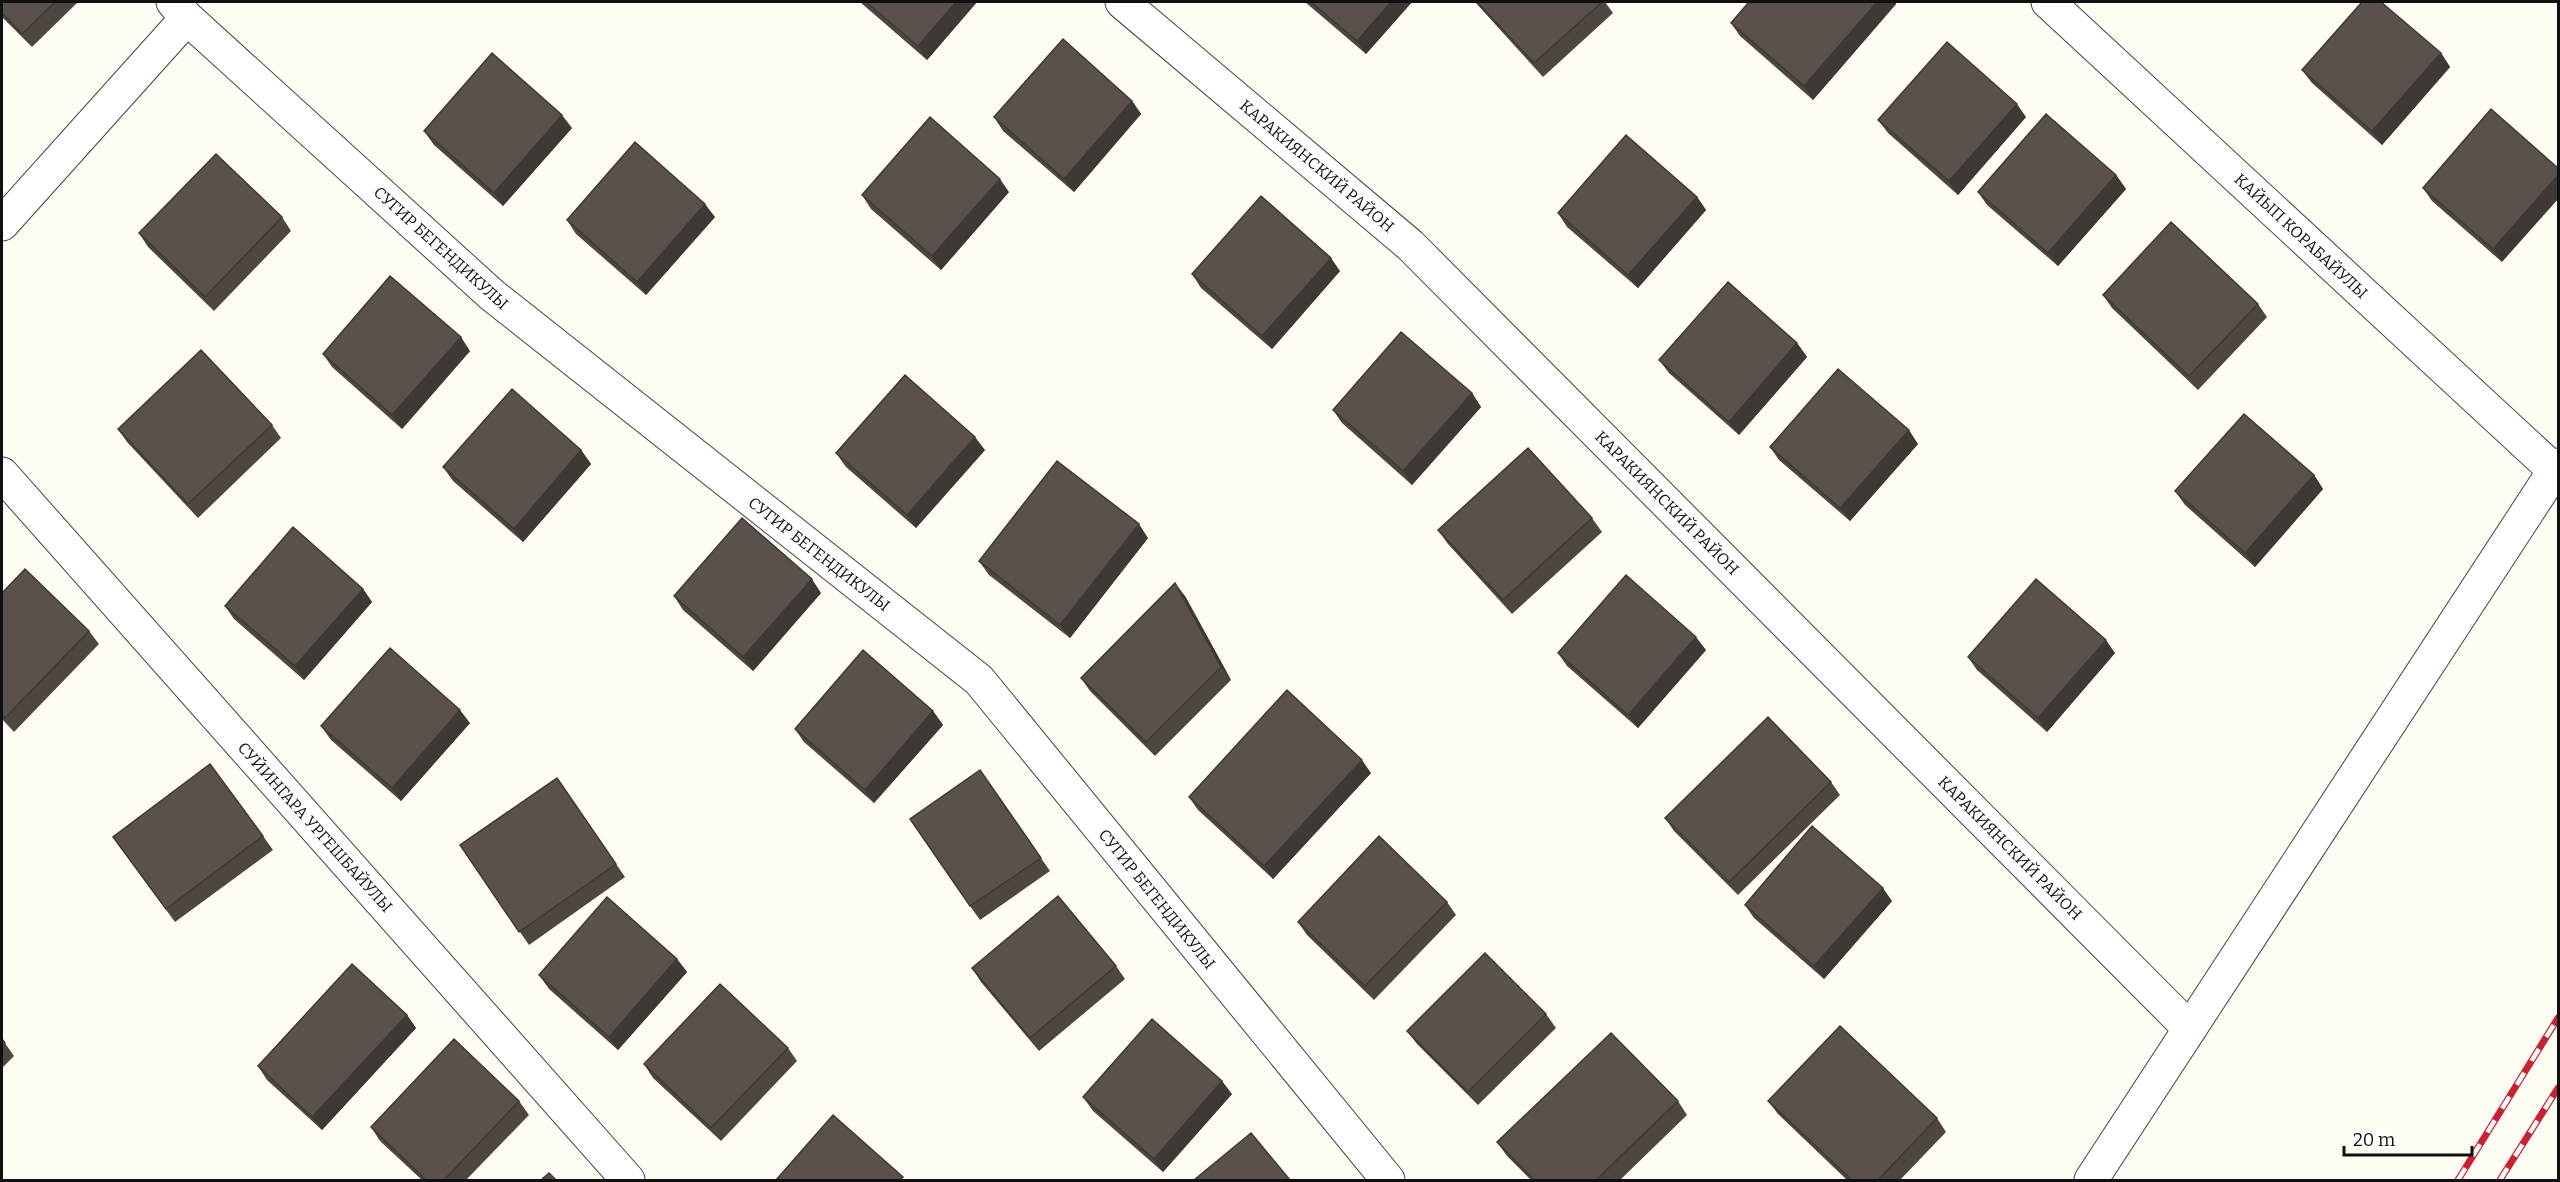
<svg xmlns="http://www.w3.org/2000/svg" width="2560" height="1182" font-family="Bitter,serif">
<style>
.lines{fill:none;stroke-linecap:round;stroke-linejoin:round}
.minor-casing{stroke:#434343;stroke-width:35}
.minor{stroke:#fff;stroke-width:33}
.rail-casing{stroke:#c82132;stroke-width:7}
.rail{stroke:#fff;stroke-width:4.5;stroke-dasharray:14;stroke-linecap:butt}
.wall{fill:#4d4641}
.shaded-wall{fill:#3f3935}
.building{fill:#5a514c;stroke:#3f3935;stroke-width:1.5}
.labels{text-anchor:middle;dominant-baseline:central;stroke-width:6;stroke-linejoin:round;paint-order:stroke}
.street-label{font-size:16px;fill:#101010;stroke:#fff}
</style>
<rect width="100%" height="100%" fill="#fffcf4"/>
<g class="lines">
<!-- minor casing -->
<g class="minor-casing">
<path id="minor" d="M173,2L187,18L492,295L979,680L1388,1180
M1122,2L1410,245L2190,1029
M2048,2L2555,471
M2,224L187,18
M2,474L628,1180
M2091,1180L2558,465"/>
</g>
<!-- minor -->
<use href="#minor" class="minor"/>
<!-- rail casing -->
<g class="rail-casing">
<path id="rail" d="M2458,1180L2558,1018
M2500,1180L2558,1088"/>
</g>
<!-- rail -->
<use href="#rail" class="rail"/>
</g>
<!-- wall -->
<path class="wall" d="M2,2H78L32,47L2,17Z
M860,2H977L927,60Z
M1305,2H1412L1366,54Z
M1475,2H1605L1613,13L1543,77Z
M1749,2H1895L1896,4L1813,100L1740,36L1731,23Z
M2441,53L2450,67L2382,145L2312,83L2302,70Z
M1132,101L1141,114L1074,192L1003,131L994,117Z
M2491,109L2502,262L2432,201L2423,188Z
M2026,117L1958,195L1888,133L1878,120Z
M572,128L503,206L434,145L424,131Z
M2116,175L2126,189L2058,266L1987,205L1978,192Z
M1009,192L941,270L871,209L862,195Z
M1697,197L1706,210L1638,288L1567,227L1558,213Z
M282,217L291,231L214,311L148,247L139,233Z
M715,217L646,295L576,234L567,220Z
M1340,271L1272,349L1201,288L1192,274Z
M2103,295L2258,304L2267,317L2198,390L2112,308Z
M1797,343L1807,357L1739,435L1669,373L1659,360Z
M470,351L402,429L332,367L323,354Z
M1472,393L1481,407L1412,485L1342,423L1333,410Z
M272,425L281,438L198,518L127,442L118,429Z
M1918,444L1850,521L1779,460L1770,447Z
M581,450L591,464L523,542L453,481L443,467Z
M985,450L916,528L846,467L836,453Z
M2314,475L2323,489L2255,567L2185,505L2175,491Z
M1592,518L1602,532L1512,614L1448,544L1438,530Z
M1148,538L1070,638L989,575L979,561Z
M363,589L372,602L304,680L234,619L225,606Z
M2,593L89,631L99,644L14,732L2,719Z
M821,593L753,671L683,610L674,596Z
M1185,596L1231,680L1155,756L1090,691L1081,678Z
M1706,650L1638,728L1567,666L1558,653Z
M2115,653L2047,732L1977,670L1968,657Z
M933,711L943,725L874,803L804,742L795,729Z
M470,723L401,801L331,740L321,726Z
M980,770L1050,871L980,920L970,906Z
M1371,773L1273,879L1198,810L1189,797Z
M557,778L625,877L529,945L460,845Z
M1831,782L1840,795L1738,895L1674,831L1665,818Z
M263,836L273,850L175,922L113,837Z
M1892,901L1824,979L1754,918L1745,905Z
M1447,902L1456,915L1374,1000L1307,935L1298,922Z
M677,959L687,972L618,1050L549,989L539,975Z
M1116,966L1125,979L1039,1051L981,982L972,968Z
M1546,1014L1556,1028L1478,1105L1417,1044L1407,1031Z
M407,1015L416,1028L322,1130L267,1080L258,1066Z
M2,1039L14,1056L2,1068Z
M788,1048L797,1061L721,1141L653,1078L644,1064Z
M1232,1094L1163,1172L1093,1111L1083,1097Z
M519,1101L529,1115L466,1180H422L380,1141L371,1127Z
M1678,1101L1687,1115L1620,1180H1531L1507,1156L1497,1142Z
M1768,1101L1937,1118L1946,1132L1900,1180H1847L1778,1114Z"/>
<!-- shaded-wall -->
<path class="shaded-wall" d="M956,2H977L927,60L918,46Z
M1391,2H1412L1366,54L1357,41Z
M1877,2H1895L1896,4L1813,100L1804,86Z
M2441,53L2450,67L2382,145L2372,131Z
M1132,101L1141,114L1074,192L1064,179Z
M2017,104L2026,117L1958,195L1949,181Z
M562,115L572,128L503,206L494,193Z
M2559,174V198L2502,262L2493,249Z
M2116,175L2126,189L2058,266L2048,253Z
M1000,179L1009,192L941,270L932,256Z
M1697,197L1706,210L1638,288L1628,275Z
M705,204L715,217L646,295L637,282Z
M1331,258L1340,271L1272,349L1262,336Z
M461,337L470,351L402,429L392,415Z
M1797,343L1807,357L1739,435L1729,422Z
M1472,393L1481,407L1412,485L1403,471Z
M1909,430L1918,444L1850,521L1840,508Z
M975,437L985,450L916,528L907,515Z
M581,450L591,464L523,542L514,529Z
M2314,475L2323,489L2255,567L2245,553Z
M1139,524L1148,538L1070,638L1060,625Z
M812,579L821,593L753,671L743,657Z
M1175,583L1185,596L1231,680L1221,667Z
M363,589L372,602L304,680L295,666Z
M1696,637L1706,650L1638,728L1628,715Z
M2106,640L2115,653L2047,732L2038,718Z
M460,710L470,723L401,801L392,788Z
M933,711L943,725L874,803L865,790Z
M1362,760L1371,773L1273,879L1264,866Z
M1883,888L1892,901L1824,979L1814,966Z
M677,959L687,972L618,1050L609,1037Z
M407,1015L416,1028L322,1130L312,1117Z
M1222,1081L1232,1094L1163,1172L1154,1159Z"/>
<!-- building -->
<path class="building" d="M2,2H55L22,34L2,13Z
M866,2H956L918,46Z
M1311,2H1391L1357,41Z
M1477,2H1602L1534,63Z
M1749,2H1877L1804,86L1731,23Z
M2362,2H2381L2441,53L2372,131L2302,70Z
M1063,39L1132,101L1064,179L994,117Z
M1947,42L2017,104L1949,181L1878,120Z
M492,53L562,115L494,193L424,131Z
M2491,109L2559,169V174L2493,249L2423,188Z
M2046,114L2116,175L2048,253L1978,192Z
M930,117L1000,179L932,256L862,195Z
M1626,135L1697,197L1628,275L1558,213Z
M635,142L705,204L637,282L567,220Z
M216,154L282,217L205,297L139,233Z
M1261,196L1331,258L1262,336L1192,274Z
M2171,222L2258,304L2189,376L2103,295Z
M390,276L461,337L392,415L323,354Z
M1728,282L1797,343L1729,422L1659,360Z
M1401,332L1472,393L1403,471L1333,410Z
M201,350L272,425L188,504L118,429Z
M1838,369L1909,430L1840,508L1770,447Z
M905,375L975,437L907,515L836,453Z
M512,389L581,450L514,529L443,467Z
M2244,414L2314,475L2245,553L2175,491Z
M1528,448L1592,518L1503,600L1438,530Z
M1057,461L1139,524L1060,625L979,561Z
M742,518L812,579L743,657L674,596Z
M293,527L363,589L295,666L225,606Z
M25,569L89,631L5,718L2,715V593Z
M1626,575L1696,637L1628,715L1558,653Z
M2036,579L2106,640L2038,718L1968,657Z
M1175,583L1221,667L1146,742L1081,678Z
M390,648L460,710L392,788L321,726Z
M863,650L933,711L865,790L795,729Z
M1287,690L1362,760L1264,866L1189,797Z
M1768,717L1831,782L1729,882L1665,818Z
M210,764L263,836L166,909L113,837Z
M980,770L1041,858L970,906L910,819Z
M557,778L616,864L519,932L460,845Z
M1812,826L1883,888L1814,966L1745,905Z
M1379,836L1447,902L1365,986L1298,922Z
M1058,896L1116,966L1030,1038L972,968Z
M607,897L677,959L609,1037L539,975Z
M1485,953L1546,1014L1468,1092L1407,1031Z
M352,964L407,1015L312,1117L258,1066Z
M720,984L788,1048L711,1128L644,1064Z
M1152,1019L1222,1081L1154,1159L1083,1097Z
M1840,1026L1937,1118L1878,1180H1852L1768,1101Z
M1611,1033L1678,1101L1596,1180H1534L1497,1142Z
M2,1039L5,1043L2,1046Z
M454,1039L519,1101L444,1180H426L371,1127Z
M833,1115L903,1177L900,1180H776Z
M1251,1133L1290,1180H1194Z
M549,1173L556,1180H541Z"/>
<g class="labels">
<!-- street labels -->
<g class="street-label">
<text transform="translate(1317 166) rotate(40)">КАРАКИЯНСКИЙ РАЙОН</text>
<text transform="translate(2301 236) rotate(43)">КАЙЫП КОРАБАЙУЛЫ</text>
<text transform="translate(441 248) rotate(42)">СУГИР БЕГЕНДИКУЛЫ</text>
<text transform="translate(1667 503) rotate(45)">КАРАКИЯНСКИЙ РАЙОН</text>
<text transform="translate(819 554) rotate(38)">СУГИР БЕГЕНДИКУЛЫ</text>
<text transform="translate(315 827) rotate(48)">СУЙИНГАРА УРГЕШБАЙУЛЫ</text>
<text transform="translate(2010 848) rotate(45)">КАРАКИЯНСКИЙ РАЙОН</text>
<text transform="translate(1157 899) rotate(51)">СУГИР БЕГЕНДИКУЛЫ</text>
</g>
</g>
<!-- border -->
<rect width="2560" height="1182" fill="none" stroke="#101010" stroke-width="6"/>
<!-- scale -->
<path d="M2344 1146v9h128v-9" fill="none" stroke="#101010" stroke-width="3"/>
<text x="2353" y="1146" font-size="18" fill="#101010" stroke="#ffffff" stroke-width="4.5" paint-order="stroke">20 m</text>
</svg>
